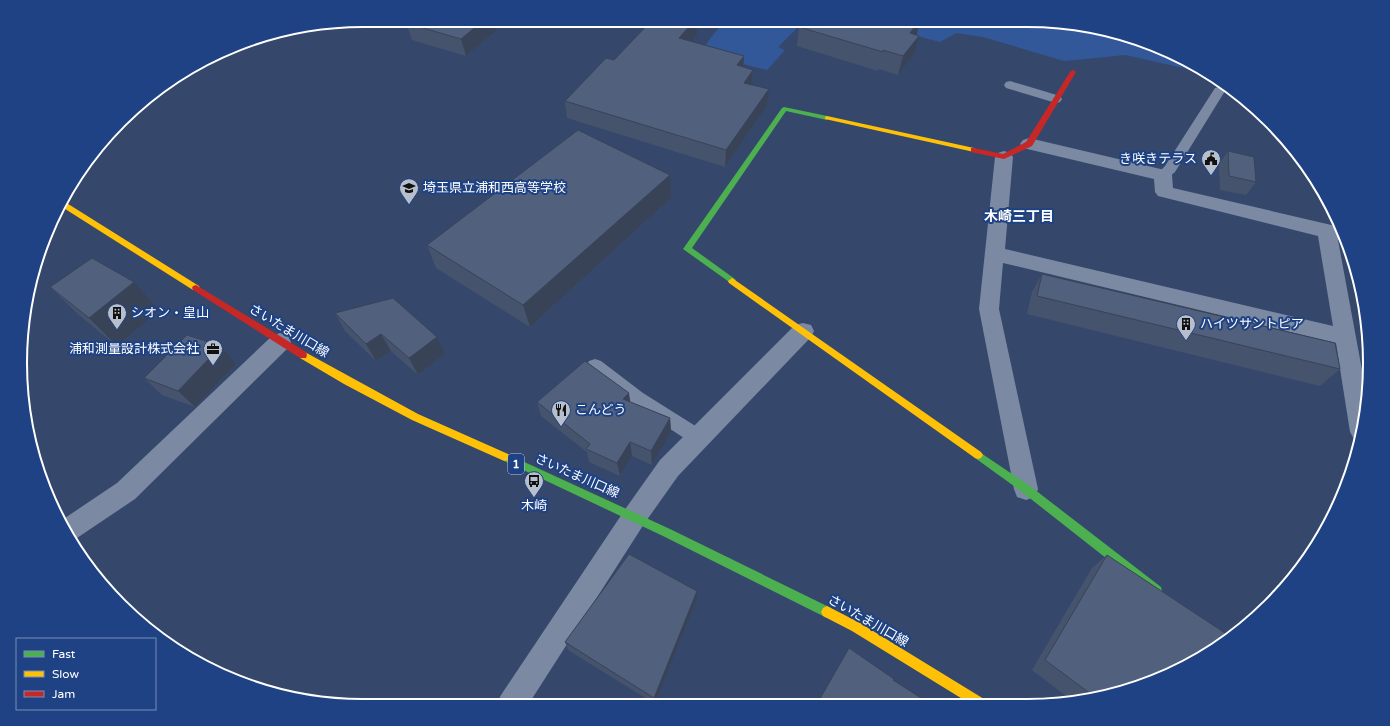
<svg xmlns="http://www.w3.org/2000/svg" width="1390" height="726" font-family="'Varela Round','Noto Sans JP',sans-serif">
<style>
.green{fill:#32589a}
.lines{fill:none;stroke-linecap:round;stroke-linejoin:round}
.lane{fill:#7b89a2;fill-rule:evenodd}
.street{fill:#7b89a2;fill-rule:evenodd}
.fast{fill:#4caf50;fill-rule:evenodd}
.slow{fill:#ffc107;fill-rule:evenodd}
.jam{fill:#c62828;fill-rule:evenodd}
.wall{fill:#46536c}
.shaded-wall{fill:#394358}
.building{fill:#51607d;stroke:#394358}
.labels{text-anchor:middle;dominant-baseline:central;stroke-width:4;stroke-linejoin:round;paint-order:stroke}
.shield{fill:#1e4283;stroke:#bcc6da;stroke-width:1}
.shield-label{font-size:12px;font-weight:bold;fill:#fff}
.poi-label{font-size:13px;fill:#fff;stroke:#1e4283;text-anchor:start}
.street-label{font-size:13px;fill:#fff;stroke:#1e4283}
.neighbourhood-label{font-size:14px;font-weight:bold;fill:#fff;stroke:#1e4283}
.rim{fill:none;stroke:#fff;stroke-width:2}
</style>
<rect width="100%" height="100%" fill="#35486c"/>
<!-- green -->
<path class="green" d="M725,20H805L778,47L785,50L767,70L699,53Z
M861,21H1049L1116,32L1179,55L1209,74L1126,55L1064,61L983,37L956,33L940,42Z"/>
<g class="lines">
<!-- lane -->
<path class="lane" d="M1010,81L1060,96L1062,99L1060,102L1056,103L1006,88L1004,85L1006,82Z
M1219,87L1223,88L1225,91L1175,172C1169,177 1166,180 1158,178L1156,175L1165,166L1215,88Z
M595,359L601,361L643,393L705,432L708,438L705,444L699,446L693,444L631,403L589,371L586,366L589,361Z"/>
<!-- street -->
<path class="street" d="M1029,138L1169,171L1172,175L1173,188L1340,227L1347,241L1338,240L1367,397L1360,441L1354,439L1350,432L1336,343L1003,263L999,309L1038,489L1035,497L1026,500L1017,497L1014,489L979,309L995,157L998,153L1004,151L1010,153L1013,157L1005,249L1333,326L1318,236L1158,196L1155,192L1154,179L1023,148L1020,144L1023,140Z
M803,323L811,325L814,331L811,337L678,476L644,524L528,705H496L501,695L626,508L660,460L795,325Z
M280,333L288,336L291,342L288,348L135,499L74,540L62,520L117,483L272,336Z"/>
<!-- fast -->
<path class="fast" d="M784,107L827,116L830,118L827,120L786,111L692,248L735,279L736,281L732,284L683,249L782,108Z
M978,451L1030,486L1161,587L1162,591L1161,595L1157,596L1153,595L1022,492L975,458L973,455L975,452Z
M505,453L670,529L831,608L833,612L831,616L827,618L663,536L502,460L500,457L502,454Z"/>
<!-- slow -->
<path class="slow" d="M827,116L974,148L978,150L974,152L825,119V117Z
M65,202L199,286L200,288L199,290H193L62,207Z
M732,278L981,452L983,455L981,458L978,459L975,458L729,283L728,281Z
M303,351L418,414L508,454L510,457L508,460L505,461L502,460L412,420L344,384L300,358L299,355L300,352Z
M827,606L860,623L984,699L986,703H969L852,631L823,616L821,612L823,608Z"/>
<!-- jam -->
<path class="jam" d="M1073,70L1076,72L1032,146L1004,159L971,152V148H974L1003,154L1026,142L1070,72Z
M196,285L306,352L307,355L306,358H300L193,290L192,288L193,286Z"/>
</g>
<!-- wall -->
<path class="wall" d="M409,20H495L497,30L466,56L412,40L406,23Z
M805,20L920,21L917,35L914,54L898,75L879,69L878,71L797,46L799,27Z
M697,35L691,42L744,56L743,67L753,70L752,85L767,106L725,167L567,118L565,101Z
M1228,151L1256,182L1246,195L1220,190L1219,164Z
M671,198L530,327L436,268L427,245Z
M1042,274L1340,369L1320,386L1027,314L1032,292Z
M134,282L160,310L117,346L79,315L50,287Z
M335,313L445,354L418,375L391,351L376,361L345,331Z
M236,364L195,407L162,395L144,378Z
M537,402H630L670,418L671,432L652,465L632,456L620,476L589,462L587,452L541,416Z
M1107,555L1158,680L1074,702L1032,670L1092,568Z
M697,591V599L655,704L568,650L565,642Z"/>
<!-- shaded-wall -->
<path class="shaded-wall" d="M484,20H495L497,30L466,56L461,39Z
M695,20H697V35L680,55L679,38Z
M919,21H920L916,38L910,33Z
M919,36L914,54L898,75L903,56Z
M744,56L743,73L737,65Z
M753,70L752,86L744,83Z
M769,89L767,106L725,167L726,150Z
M670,175L671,198L530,327L523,305Z
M134,282L160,310L117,346L89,318Z
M381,334L391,351L376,361L366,344Z
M437,337L445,354L418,375L409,358Z
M221,346L236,364L195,407L178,391Z
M629,393L631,407L623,399Z
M670,418L671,432L652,465L651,451Z
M630,442L632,456L620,476L617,463Z
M697,591V599L655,704L654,698Z"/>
<!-- building -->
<path class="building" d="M409,20H484L461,39L406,23Z
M652,20H695L679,38L744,56L737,65L753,70L744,83L769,89L726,150L565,101L606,58L614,60Z
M805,20L919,21L910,33L919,36L903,56L883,50V52L799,27Z
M578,130L670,175L523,305L427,245Z
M1228,151L1254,157L1256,182L1229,176Z
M92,258L134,282L89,318L50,287Z
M1042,274L1335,343L1340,369L1037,296Z
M393,298L437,337L409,358L381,334L366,344L335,313Z
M187,335L221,346L178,391L144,378Z
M585,361L629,393L623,399L670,418L651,451L630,442L617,463L586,449L590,444L537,402Z
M629,554L697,591L654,698L565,642Z
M1107,555L1231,637L1218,648L1158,680L1095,697L1045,660Z
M849,648L894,679L893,680L929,703L817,704Z"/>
<!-- icons -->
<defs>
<g id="civic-pin" transform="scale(1)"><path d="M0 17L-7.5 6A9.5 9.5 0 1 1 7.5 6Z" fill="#b8bfcc" stroke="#1e4283"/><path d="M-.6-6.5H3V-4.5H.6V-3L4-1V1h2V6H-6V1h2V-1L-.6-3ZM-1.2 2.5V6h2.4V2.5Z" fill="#111"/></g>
<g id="school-pin" transform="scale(1)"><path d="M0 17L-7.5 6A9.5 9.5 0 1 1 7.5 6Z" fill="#b8bfcc" stroke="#1e4283"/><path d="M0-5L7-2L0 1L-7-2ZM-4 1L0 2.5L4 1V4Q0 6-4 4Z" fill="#111"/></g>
<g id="building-pin" transform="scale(1)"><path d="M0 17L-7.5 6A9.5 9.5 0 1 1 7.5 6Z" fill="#b8bfcc" stroke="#1e4283"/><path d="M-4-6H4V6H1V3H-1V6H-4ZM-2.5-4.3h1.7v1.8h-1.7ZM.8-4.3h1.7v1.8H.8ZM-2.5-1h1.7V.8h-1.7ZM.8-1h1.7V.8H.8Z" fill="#111"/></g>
<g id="office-pin" transform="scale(1)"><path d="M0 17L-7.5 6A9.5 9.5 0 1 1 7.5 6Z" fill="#b8bfcc" stroke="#1e4283"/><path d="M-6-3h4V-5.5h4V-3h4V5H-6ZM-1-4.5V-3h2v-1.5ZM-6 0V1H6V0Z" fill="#111"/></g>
<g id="restaurant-pin" transform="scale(1)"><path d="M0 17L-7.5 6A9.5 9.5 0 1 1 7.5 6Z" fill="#b8bfcc" stroke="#1e4283"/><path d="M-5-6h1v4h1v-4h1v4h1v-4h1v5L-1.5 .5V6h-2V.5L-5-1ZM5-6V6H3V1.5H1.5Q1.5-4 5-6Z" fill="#111"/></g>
<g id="bus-pin" transform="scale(1)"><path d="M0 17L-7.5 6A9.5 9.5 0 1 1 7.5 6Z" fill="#b8bfcc" stroke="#1e4283"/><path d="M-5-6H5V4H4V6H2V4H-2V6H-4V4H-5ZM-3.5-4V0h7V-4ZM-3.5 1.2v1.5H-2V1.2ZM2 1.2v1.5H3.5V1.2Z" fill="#111"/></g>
</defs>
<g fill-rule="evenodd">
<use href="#civic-pin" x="1211" y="159"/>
<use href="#school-pin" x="409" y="188"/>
<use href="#building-pin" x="117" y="313"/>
<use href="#building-pin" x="1186" y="324"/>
<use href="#office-pin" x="213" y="349"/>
<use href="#restaurant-pin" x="561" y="410"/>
<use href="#bus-pin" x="534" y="481"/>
</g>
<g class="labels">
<!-- shield labels -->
<rect class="shield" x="508" y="454" width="16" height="20" rx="3"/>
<g class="shield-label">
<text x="516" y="464">1</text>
</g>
<!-- poi labels -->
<g class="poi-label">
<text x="1197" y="159" text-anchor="end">き咲きテラス</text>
<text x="423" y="188">埼玉県立浦和西高等学校</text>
<text x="131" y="313">シオン・皇山</text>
<text x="1200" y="324">ハイツサントピア</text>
<text x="199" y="349" text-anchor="end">浦和測量設計株式会社</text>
<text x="575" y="410">こんどう</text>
<text x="534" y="506" text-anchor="middle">木崎</text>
</g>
<!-- street labels -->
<g class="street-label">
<text transform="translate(289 331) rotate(31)">さいたま川口線</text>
<text transform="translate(577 476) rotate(24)">さいたま川口線</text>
<text transform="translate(868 621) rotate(30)">さいたま川口線</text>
</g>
<!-- neighbourhood labels -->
<g class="neighbourhood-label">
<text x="1019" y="216">木崎三丁目</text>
</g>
</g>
<!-- crop -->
<path d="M0 0H1390V726H0ZM363 27H1027A336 336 0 0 1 1363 363V363A336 336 0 0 1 1027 699H363A336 336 0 0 1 27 363V363A336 336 0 0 1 363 27Z" fill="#1e4283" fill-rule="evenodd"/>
<path class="rim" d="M363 27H1027A336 336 0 0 1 1363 363V363A336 336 0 0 1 1027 699H363A336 336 0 0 1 27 363V363A336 336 0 0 1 363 27Z"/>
<!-- legend -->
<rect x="16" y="638" width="140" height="72" fill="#1e4283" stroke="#788eb5"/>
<rect x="24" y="651" width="20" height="6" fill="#4caf50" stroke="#788eb5"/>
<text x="52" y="658" font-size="12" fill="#ffffff">Fast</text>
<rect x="24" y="671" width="20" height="6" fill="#ffc107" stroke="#788eb5"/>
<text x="52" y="678" font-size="12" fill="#ffffff">Slow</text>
<rect x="24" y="691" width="20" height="6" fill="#c62828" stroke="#788eb5"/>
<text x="52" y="698" font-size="12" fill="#ffffff">Jam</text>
</svg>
